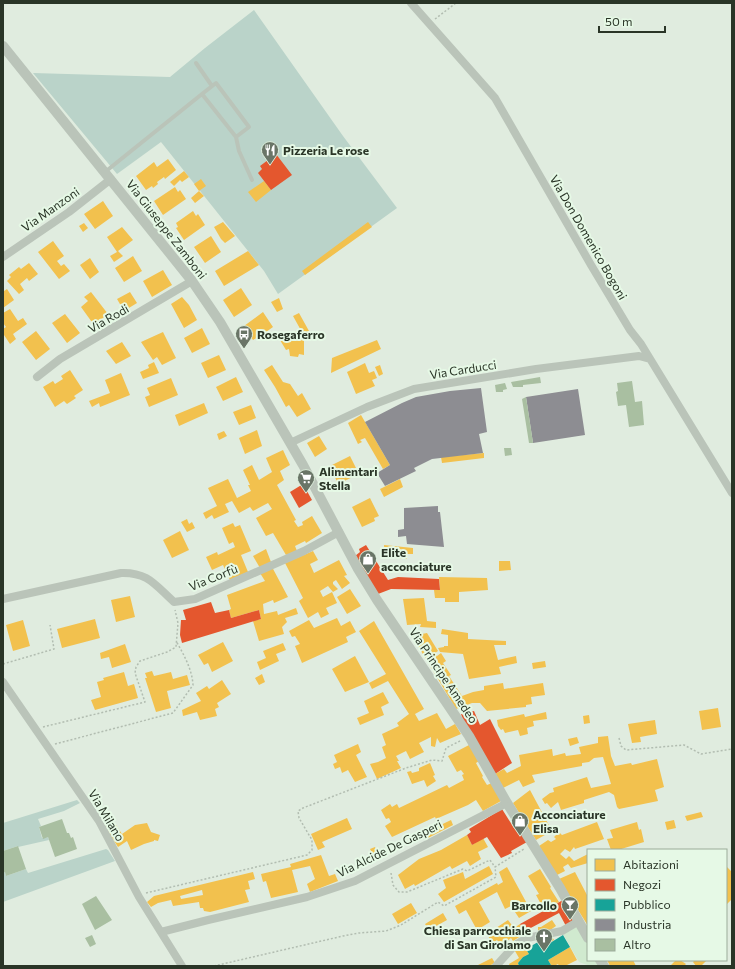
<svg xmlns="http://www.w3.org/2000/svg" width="735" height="969" font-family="Commissioner,sans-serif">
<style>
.green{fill:#bad3c9}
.plaza{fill:#d0eacf}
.homes{fill:#f2c14e;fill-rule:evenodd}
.shops{fill:#e4572e}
.public{fill:#17a398}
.industry{fill:#8d8d92}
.building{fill:#a9bfa1}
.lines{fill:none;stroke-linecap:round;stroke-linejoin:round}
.path{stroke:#b2bdb1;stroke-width:1.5;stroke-dasharray:2 2;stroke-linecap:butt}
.service{stroke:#bac4b9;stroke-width:4}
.minor{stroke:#bac4b9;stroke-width:8}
.tertiary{stroke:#bac4b9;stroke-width:10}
.labels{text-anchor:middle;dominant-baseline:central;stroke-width:4;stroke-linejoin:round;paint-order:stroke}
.poi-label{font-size:12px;font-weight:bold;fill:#2a3527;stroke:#e6f9e6;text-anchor:start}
.street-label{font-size:12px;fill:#2a3527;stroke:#e6f9e6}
</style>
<rect width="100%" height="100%" fill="#e0ecdf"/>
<!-- green -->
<path class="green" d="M254,10L343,136L397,208L278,294L264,271L161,142L117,174L33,73L170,77L205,48Z
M77,800L80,803L64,811L38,819L41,826L39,827L42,838L48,837L49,840L18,847V846L3,851V823Z
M106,849L108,850L115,861L3,902V873L5,872L6,876L26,869L28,873Z"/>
<!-- plaza -->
<path class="plaza" d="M580,923L588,938V960H600L604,966H590L579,962L562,932Z"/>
<!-- homes -->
<path class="homes" d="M168,159L176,170L165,179L164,177L157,182L158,184L153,188L152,186L146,190L136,176L154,162L157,167Z
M184,171L189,177L182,182L180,180L174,186L170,182Z
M201,179L206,186L199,191L194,184Z
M264,181L271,190L256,202L248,192Z
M175,187L178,192L180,190L186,199L163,215L154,201Z
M199,191L204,196L195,203L191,198Z
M103,201L113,216L95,229L84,214Z
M193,211L196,216L198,214L205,225L184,240L176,228L178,227L176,223Z
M223,222L235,236L225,243L221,239L214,227Z
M368,222L372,227L305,275L302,271Z
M84,223L88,228L83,232L79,226Z
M122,227L133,240L118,251L123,256L114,262L110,256L117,252L107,237Z
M211,236L221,252L205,263L194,247Z
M53,241L64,256L57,261L61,266L64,264L70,271L59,279L38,252Z
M248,251L259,265L224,286L215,271Z
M133,256L142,271L124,282L115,268Z
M90,258L99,272L90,279L80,265Z
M29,263L38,274L29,281L27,278L20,284L24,290L19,294L7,281L11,277L9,275L19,267L21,269Z
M163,270L172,285L152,297L143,281Z
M3,288L4,291L7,289L14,300L3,308Z
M241,288L252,305L234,317L223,300Z
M91,292L108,314L94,325L81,307L88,301L84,297Z
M130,292L137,303L124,311L117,299Z
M182,297L189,305L197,320L184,328L171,304Z
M279,298L283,309L277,312L271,302Z
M10,309L18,321L23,318L27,324L13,334L16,339L10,344L4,335L3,336V329L6,327L3,323V313Z
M263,312L273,327L266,332L267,334L259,339L258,337L253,340L244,326Z
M299,313L309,331L303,334L293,316Z
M65,314L80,333L67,343L52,323Z
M202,328L210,344L192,353L184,338Z
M36,331L50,349L36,360L22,342Z
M296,331L301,338L304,339V355L299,354L298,357L290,356L289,349L286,350L280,340L287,335L289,337Z
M163,332L176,358L162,365L157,357L153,360L141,342Z
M377,340L381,349L331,373L332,358Z
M122,342L131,356L116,364L106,351Z
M219,355L226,370L208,378L201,363Z
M154,362L159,373L143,379L140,372L149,368L148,365Z
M365,363L369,373L374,371L377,378L372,380L375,386L356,394L347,372Z
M272,365L283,382L290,384L298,396L302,393L311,409L297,417L289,405L286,407L275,387L264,370Z
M380,365L383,374L379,376L375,367Z
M70,370L83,390L74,396L76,398L67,404L64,401L55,407L43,387L53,381L55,384L63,379L61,376Z
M121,373L130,395L100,407L99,403L92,407L89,401L110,393L105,380Z
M236,377L243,392L223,401L216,387Z
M171,378L178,395L149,407L145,397L150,395L147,388Z
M204,403L208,413L179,426L175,415Z
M251,405L256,418L239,425L233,412Z
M361,415L390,465L383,469L365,438L360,440L362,442L358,444L348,423Z
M257,430L262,446L245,454L239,438Z
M224,431L227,436L219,440L217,434Z
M319,436L327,449L315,457L307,443Z
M283,450L290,465L280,471L284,480L277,485L296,520L294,521L298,527L303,525L302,522L312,516L322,533L306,543L305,541L295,546L297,551L286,555L273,533L266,536L256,518L272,509L268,503L253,511L250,507L239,513L232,501L225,504L229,512L214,519L212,515L206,519L203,513L217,506L208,488L228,479L237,498L251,491L248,485H250L243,470L252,465L259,480L272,472L266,458Z
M484,453V458L442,463L441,457Z
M350,456L359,474L338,484L330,466Z
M400,479L403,487L384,497L380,489Z
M370,498L379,516L374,518L375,521L362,527L352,507Z
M187,519L189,524L192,522L195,528L187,532L181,522Z
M233,523L235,527L240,525L251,551L241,555L248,572L230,580L223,565L212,570L206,557L217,552L218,555L235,547L233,542L229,544L222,528Z
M180,531L189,550L172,558L163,540Z
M384,545L413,548V554H405L407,559L385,557Z
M266,549L271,562L260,568L253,556Z
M313,551L318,560L310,564L314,573L339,560L347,575L344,576L350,583L342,589L336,580L333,582V584L338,589L333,592L328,586L320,591L323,597L332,592L337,603L326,608L329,614L321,618L318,612L308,618L299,601L303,598L285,563Z
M499,561H510L511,570L499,571Z
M272,567L288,597L274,603L273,600L263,604L264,614L277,611L278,615L296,608L298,614L285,618L287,622L282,627L284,634L259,641L253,621L261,619L259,610L231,618L229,610L231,609L227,595L265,581L260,573Z
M439,577L487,578L488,590L459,592V602H445V598H435L434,590H440Z
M350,589L361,606L347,614L337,597Z
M130,596L135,617L116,622L111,600Z
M424,598L427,621L436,622V628L420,627L421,624L407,625L403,599Z
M337,618L341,626L350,621L356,632L346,637L348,642L302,663L295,646L300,644L295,636L292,637L289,631L309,620L314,628Z
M95,619L100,638L62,648L57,629Z
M23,620L30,646L13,651L6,625Z
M374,621L424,709L415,714L419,721L437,713L446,729L455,724L461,734L440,743L437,738L435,747L431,746V737L419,743L424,752L410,759L406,751L396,756L399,761H397L401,768L377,779L370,764L378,762L386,758L382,747L386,745L382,734L399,726L397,723L409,714L388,681L372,689L369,683L386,674L359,631Z
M442,629L468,633V639L506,641V645H494L498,660L516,656L517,663L499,667L501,674L469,679L463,654L440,652L438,648L444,647V646H448V635L441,634Z
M427,633L438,651L435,653L437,656L441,653L446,661L443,663L451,675L449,676L462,696L473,692L484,690V686L503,683L504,689L543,683L545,695L531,697L532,704L526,705V707L487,711L480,703H472L456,709L412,636Z
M223,642L233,661L212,672L208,663L204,665L198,655Z
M283,643L286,650L276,654L279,661L260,670L257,662L266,658L263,651Z
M125,644L131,662L112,668L109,657L101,659L100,653Z
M355,656L369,682L345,692L332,669Z
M545,661L546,667L533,669L532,663Z
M152,671L154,676L171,672L173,679L187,675L190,685L167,691L171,708L156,712L145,678H147L145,673Z
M124,672L128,686L134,684L138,698L95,710L91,700L101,697L97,682L104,680L103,678Z
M262,674L265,682L259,685L255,678Z
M222,680L231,694L217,703L219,707L215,709L217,716L200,720L197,712L183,716L182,710L201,701L196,693L207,686L209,689Z
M383,692L389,703L381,707L384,715L360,725L357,718L369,713L364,701Z
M718,708L721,727L702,730L699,711Z
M546,712L547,719L533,721L534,726L527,728L528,734L520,736L518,730L505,733L503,729L501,730L498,726L497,720L524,714L525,717Z
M589,715L590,723L584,724L583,716Z
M655,720L657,734L640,737L641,742L632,743L628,724Z
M608,736L611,756L615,766L631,763L632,765L657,759L664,787L655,790L658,801L619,809L617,807L614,795L609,792L584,800V803L561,810L558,802L551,808L547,803L545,804L542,799L550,793L554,792L553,788L587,777L591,788L611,784L603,757L594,758L589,762L582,763V766L532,775L535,782L523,787L519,780L503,788L495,774L504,769L507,773L521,766L519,755L552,749L553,756L565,753L566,756L581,754L579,747L598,743V737Z
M577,737L579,743L570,746L568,739Z
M358,744L361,752L356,755L367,777L355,782L348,770L342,773L340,767L335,769L333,764L337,762L334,755Z
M469,745L479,761L476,763L483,776L482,777L487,785L492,783L501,801L483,811L476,800L468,805L436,819L435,817L392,837L385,826L391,822L389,818L386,819L381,810L390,804L392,807L397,804L399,808L447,785L449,788L464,780L462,775L464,774L461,770L457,772L448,756Z
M430,763L435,775L433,776L436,781L427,787L424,780L412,784L407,772L411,771L412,773L419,771V768Z
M530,790L552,831L536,840L513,803Z
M701,812L703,817L687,821L685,816Z
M347,818L352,829L322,842L325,847L318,850L311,834Z
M112,819L122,834L135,825L147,823L151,832L160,835L158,841L154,840V841L144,844L131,850L127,841L118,847L104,825Z
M451,820L453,825L428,838L426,832Z
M674,820L676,828L667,830L665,822Z
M597,822L604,839L575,849L574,847L570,852L565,849L560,854L566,859L569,856L574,861L588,854V863L571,868L568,864L563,867L565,871L557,875L539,846L548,840L551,842L556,839L554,837L559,832L562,835Z
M637,822L639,830L641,829L644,842L618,850H611L607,839L613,838L610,830Z
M467,835L472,845L483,838L488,847L478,852L481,859L470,866L467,861L452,869L450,866L415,886L414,884L405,889L398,875L419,859L441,850Z
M375,847L379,857L375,859L370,849Z
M321,855L329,876L335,874L338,881L310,892L307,884L315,879L310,866L292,870L298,892L271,898L266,881L263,882L261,874L291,867L290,864Z
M489,866L493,874L444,902L438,894L446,888L443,880L463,872L465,879Z
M726,866L732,872V899L726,905Z
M507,867L531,911L519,918L511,906L505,909L497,892L479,902L490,922L477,930L466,910L459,914L455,906L497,883L498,885L503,882L499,872Z
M540,869L551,887L550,888L559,902L544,910L536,895L539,894L528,876Z
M253,872L255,879L248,881L250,889L245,890L249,902L210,912L204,911L203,908H200L199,902L173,906L171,900L158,903L151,907L147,902L154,896ZM202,890L203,895L181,899L180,896Z
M575,872L587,895L588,894V926L559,879Z
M411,903L417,913L398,924L392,914Z
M443,913L447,920L429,930L425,924Z
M508,920L514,928L520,924L526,933L513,941L511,938L505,943L504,941L500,944L497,940L492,943L487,934Z
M552,920L556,926L546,933L538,932V927H541Z
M551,935L554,940L542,948L538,942Z
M570,947L577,960L565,966H559L558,964L554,966H548L551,965L548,960Z
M520,948L521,951L526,949L529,954L523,957L518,963L519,966H510L509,964L519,958L515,951Z
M492,958L495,963L489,966H476Z
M607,960H633L636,966H610Z
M676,960H680L686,964L684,966H670Z
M695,960H707L701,966H696L693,962Z"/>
<!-- shops -->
<path class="shops" d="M276,154L292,175L271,190L258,173L262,169L260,166Z
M303,484L312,500L299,508L290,492Z
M366,545L388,580L398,577L439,579L440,590L391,589L378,594L355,556L360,552L359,549Z
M211,602L215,613L229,610L231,618L259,610L261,619L182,643L180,635L181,620H186L183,610Z
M474,711L480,725L490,719L512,763L495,774L464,723L461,714Z
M502,809L514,828L517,826L527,842L511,851L512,853L501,858L487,837L472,845L467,835L471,832L469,829Z
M563,900L574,921L566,926L559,913L525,931L520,924Z"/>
<!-- public -->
<path class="public" d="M563,935L570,947L548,960L551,965L548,966H519L518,963L523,957L529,954L526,949L538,942L542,948Z"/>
<!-- industry -->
<path class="industry" d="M481,388L487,432L479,434L483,453L432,459L414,468L416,471L385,486L377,473L390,465L365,422L402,403L416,397L450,391Z
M578,389L585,435L533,443L526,397Z
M438,506V512H440L444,547L407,544L406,536L398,537V530L404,529V508Z"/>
<!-- building -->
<path class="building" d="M540,377L541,383L523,385V387H513L511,382Z
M632,381L635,402L642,401L644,425L629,427L626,405L618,406L616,392L618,391L617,383Z
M505,383L507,389L503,390V392H496L495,385Z
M526,397L533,443H529L522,399Z
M504,448H511L512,455L505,456Z
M62,819L67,833H69L71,838L73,837L77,849L55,857L48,837L43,839L39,827Z
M18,846L26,869L6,876L5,872L3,873V851Z
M96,896L112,920L95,930L82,904Z
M92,935L96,944L90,947L85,938Z"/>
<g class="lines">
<!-- path -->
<path class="path" d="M435,19L456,3
M3,664L54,649L50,625
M43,727L145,702L135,673L136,667L140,661L167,652L176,647L178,623L175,610
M619,738L621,746L626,750L684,745L701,754L732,749
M55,744L173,713L193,685C192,669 184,655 176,641
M391,873L393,885L399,892H407L463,869L467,871L490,860L495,867
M146,893L307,855L312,850V840L299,818L298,811L303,808L406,768L432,760L442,761L446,748L460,741
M214,966L343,936L359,933L386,931L401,925L438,902L444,906L496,877L495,867L524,849"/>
<!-- service -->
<path class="service" d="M196,63L212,86
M236,137L239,151L252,180
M105,172L202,94L236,137L249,127L216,83L202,94"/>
<!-- minor -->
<path class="minor" d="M411,3L495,98L591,265L630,330L641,344L732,493
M3,257L69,212L111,179
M37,377L60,359L192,281
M290,443L367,407L414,389L536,369L639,356L650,359
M3,599L121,573C148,572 155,585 174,602L195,599L304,551L339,532
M3,682L99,821L139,897L182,966
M161,932L208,920L307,897L355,881L507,803
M496,966L515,945L527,938L562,931L579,921"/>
<!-- tertiary -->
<path class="tertiary" d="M3,46L192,281L220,322L303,465L358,569L377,600L469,736L507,803L560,888L588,938
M600,960L604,966"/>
</g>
<!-- icons -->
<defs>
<g id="restaurant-pin" transform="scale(0.9)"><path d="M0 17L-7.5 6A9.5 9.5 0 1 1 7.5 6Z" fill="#6a7567" stroke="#e6f9e6"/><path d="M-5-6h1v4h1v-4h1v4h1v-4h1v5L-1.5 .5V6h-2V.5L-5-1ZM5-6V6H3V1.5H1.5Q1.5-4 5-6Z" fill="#fff"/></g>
<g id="bus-pin" transform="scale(0.9)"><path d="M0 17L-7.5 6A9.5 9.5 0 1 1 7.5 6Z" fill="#6a7567" stroke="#e6f9e6"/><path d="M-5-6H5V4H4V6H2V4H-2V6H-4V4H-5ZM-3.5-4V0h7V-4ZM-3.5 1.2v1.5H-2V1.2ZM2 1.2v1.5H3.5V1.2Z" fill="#fff"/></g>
<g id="supermarket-pin" transform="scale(0.9)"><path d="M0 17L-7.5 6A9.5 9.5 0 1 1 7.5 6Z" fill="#6a7567" stroke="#e6f9e6"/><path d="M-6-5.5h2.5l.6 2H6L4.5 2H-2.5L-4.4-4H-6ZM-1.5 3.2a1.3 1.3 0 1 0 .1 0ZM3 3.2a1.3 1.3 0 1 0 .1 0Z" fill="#fff"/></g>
<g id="shop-pin" transform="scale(0.9)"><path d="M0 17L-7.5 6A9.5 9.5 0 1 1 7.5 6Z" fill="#6a7567" stroke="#e6f9e6"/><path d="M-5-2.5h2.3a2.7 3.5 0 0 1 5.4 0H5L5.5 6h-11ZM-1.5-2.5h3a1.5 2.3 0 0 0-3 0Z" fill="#fff"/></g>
<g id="bar-pin" transform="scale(0.9)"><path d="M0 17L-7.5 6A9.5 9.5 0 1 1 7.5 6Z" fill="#6a7567" stroke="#e6f9e6"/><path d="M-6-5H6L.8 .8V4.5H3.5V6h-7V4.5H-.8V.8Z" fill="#fff"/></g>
<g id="church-pin" transform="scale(0.9)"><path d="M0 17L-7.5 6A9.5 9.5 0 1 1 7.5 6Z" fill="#6a7567" stroke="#e6f9e6"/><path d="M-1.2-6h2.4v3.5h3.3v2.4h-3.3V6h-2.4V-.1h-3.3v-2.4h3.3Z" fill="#fff"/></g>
</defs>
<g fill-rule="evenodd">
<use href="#restaurant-pin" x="270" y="150"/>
<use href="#bus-pin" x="244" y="334"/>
<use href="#supermarket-pin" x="306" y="478"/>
<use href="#shop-pin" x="368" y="559"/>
<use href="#shop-pin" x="520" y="821"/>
<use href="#bar-pin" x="570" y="905"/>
<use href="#church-pin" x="544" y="937"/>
</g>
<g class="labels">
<!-- poi labels -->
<g class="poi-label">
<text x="283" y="150">Pizzeria Le rose</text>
<text x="257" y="334">Rosegaferro</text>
<text x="319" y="471">Alimentari<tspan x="319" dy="14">Stella</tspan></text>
<text x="381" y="552">Elite<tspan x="381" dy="14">acconciature</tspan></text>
<text x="533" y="814">Acconciature<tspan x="533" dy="14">Elisa</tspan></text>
<text x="557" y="905" text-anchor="end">Barcollo</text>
<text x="531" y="930" text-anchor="end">Chiesa parrocchiale<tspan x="531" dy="14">di San Girolamo</tspan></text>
</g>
<!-- street labels -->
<g class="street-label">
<text transform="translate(50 209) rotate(-35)">Via Manzoni</text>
<text transform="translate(167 229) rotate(52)">Via Giuseppe Zamboni</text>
<text transform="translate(589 237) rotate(60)">Via Don Domenico Bogoni</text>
<text transform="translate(108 318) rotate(-30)">Via Rodi</text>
<text transform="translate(463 369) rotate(-9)">Via Carducci</text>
<text transform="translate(213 577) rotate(-22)">Via Corfù</text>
<text transform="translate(444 675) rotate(56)">Via Principe Amedeo</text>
<text transform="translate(107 815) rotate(59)">Via Milano</text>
<text transform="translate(389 848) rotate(-26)">Via Alcide De Gasperi</text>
</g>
</g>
<!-- border -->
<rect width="735" height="969" fill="none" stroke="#2a3527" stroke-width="8"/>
<!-- legend -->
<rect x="587" y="849" width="140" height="112" fill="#e6f9e6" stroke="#9bab9a"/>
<rect x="595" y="859" width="20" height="12" fill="#f2c14e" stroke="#9bab9a"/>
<text x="623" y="869" font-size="12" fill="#2a3527">Abitazioni</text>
<rect x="595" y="879" width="20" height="12" fill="#e4572e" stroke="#9bab9a"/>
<text x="623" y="889" font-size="12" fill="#2a3527">Negozi</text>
<rect x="595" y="899" width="20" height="12" fill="#17a398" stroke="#9bab9a"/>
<text x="623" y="909" font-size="12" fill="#2a3527">Pubblico</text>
<rect x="595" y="919" width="20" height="12" fill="#8d8d92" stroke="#9bab9a"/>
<text x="623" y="929" font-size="12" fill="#2a3527">Industria</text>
<rect x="595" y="939" width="20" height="12" fill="#a9bfa1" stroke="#9bab9a"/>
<text x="623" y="949" font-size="12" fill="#2a3527">Altro</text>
<!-- scale -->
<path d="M599 26v6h66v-6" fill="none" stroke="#2a3527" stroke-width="2"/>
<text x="605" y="26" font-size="12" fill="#2a3527" stroke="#e6f9e6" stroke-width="3" paint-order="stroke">50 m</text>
</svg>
